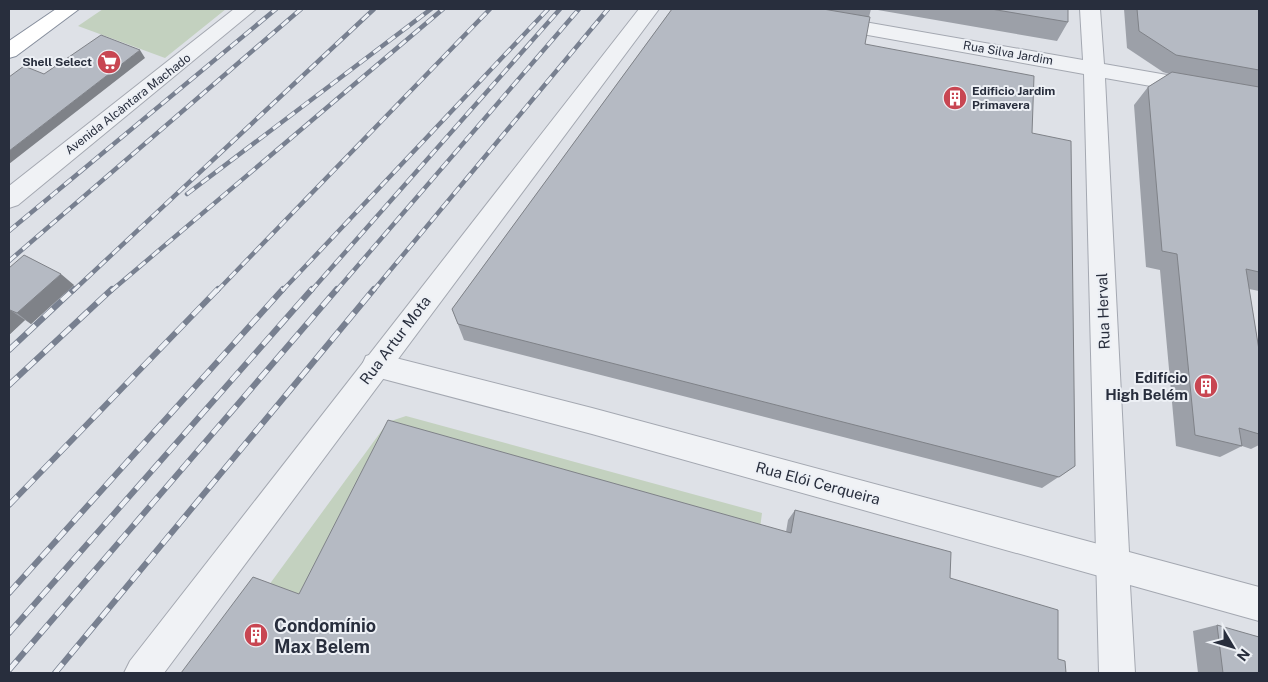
<svg xmlns="http://www.w3.org/2000/svg" width="1268" height="682" font-family="'Public Sans',sans-serif">
<style>
.green{fill:#c3d1bf}
.lines{fill:none;stroke-linecap:round;stroke-linejoin:round}
.minor-casing{stroke:#a4a8b1;stroke-width:2}
.tertiary-casing{stroke:#a4a8b1;stroke-width:2}
.trunk-casing{stroke:#868e9d;stroke-width:2}
.minor{fill:#f0f2f5;fill-rule:evenodd}
.tertiary{fill:#f0f2f5;fill-rule:evenodd}
.trunk{fill:#fff;fill-rule:evenodd}
.rail-far1-casing{stroke:#788090;stroke-width:4.5}
.rail-casing{stroke:#788090;stroke-width:6}
.rail-far1{stroke:#edf0f5;stroke-width:3;stroke-dasharray:9;stroke-linecap:butt}
.rail{stroke:#edf0f5;stroke-width:4.5;stroke-dasharray:12;stroke-linecap:butt}
.wall{fill:#9ca0a8}
.shaded-wall{fill:#7f8288}
.building{fill:#b5bac3;stroke:#7f8288}
.labels{text-anchor:middle;dominant-baseline:central;stroke-width:4;stroke-linejoin:round;paint-order:stroke}
.far-street-label{font-size:12px;fill:#282e3d;stroke:#edf0f5}
.far-poi-label{font-size:12px;font-weight:bold;fill:#282e3d;stroke:#edf0f5;text-anchor:end}
.street-label{font-size:15px;fill:#282e3d;stroke:#edf0f5}
.poi-label{font-size:15px;font-weight:bold;fill:#282e3d;stroke:#edf0f5;text-anchor:end}
.near-poi-label{font-size:18px;font-weight:bold;fill:#282e3d;stroke:#edf0f5;text-anchor:start}
</style>
<rect width="100%" height="100%" fill="#dee1e7"/>
<!-- green -->
<path class="green" d="M103,9H226L165,58L78,26Z
M406,416L762,513L759,536L311,604L269,585L388,422Z"/>
<g class="lines">
<!-- minor casing -->
<g class="minor-casing">
<path id="minor" d="M376,353L592,408L1113,548L1125,552L1129,564L1125,576L1113,580L592,434L376,377L366,374L362,365L366,356Z"/>
</g>
<!-- tertiary casing -->
<g class="tertiary-casing">
<path id="tertiary" d="M234,9H256L18,205L9,208V186Z
M639,9H659L164,673H124L130,661Z
M747,9H790L1083,60L1080,9H1100L1104,64L1259,91V105L1105,78L1129,552L1259,587V621L1130,585L1135,673H1099L1084,74L757,15L750,13Z"/>
</g>
<!-- trunk casing -->
<g class="trunk-casing">
<path id="trunk" d="M56,9H79L16,56L9,58V41Z"/>
</g>
<!-- minor -->
<use href="#minor" class="minor"/>
<!-- tertiary -->
<use href="#tertiary" class="tertiary"/>
<!-- trunk -->
<use href="#trunk" class="trunk"/>
<!-- rail-far1 casing -->
<g class="rail-far1-casing">
<path id="rail-far1" d="M187,194L431,9
M9,231L276,9
M9,261L301,9
M73,291L374,9
M111,291L443,9
M217,291L490,9
M282,291L548,9
M311,291L560,9
M336,291L579,9
M373,291L608,9"/>
</g>
<!-- rail casing -->
<g class="rail-casing">
<path id="rail" d="M9,350L74,289
M9,385L112,289
M9,505L218,289
M9,593L283,289
M9,633L312,289
M9,670L337,289
M55,673L374,289"/>
</g>
<!-- rail-far1 -->
<use href="#rail-far1" class="rail-far1"/>
<!-- rail -->
<use href="#rail" class="rail"/>
</g>
<!-- wall -->
<path class="wall" d="M672,9H871L869,17L865,44L1032,133L1075,466L1042,488L464,340L452,309Z
M872,9H1068V22L1057,41Z
M1124,9H1259V291L1249,289L1259,350V445L1251,449L1242,446L1220,457L1176,446L1160,270L1146,267L1134,105L1148,87L1169,74L1163,72L1127,48Z
M9,268L74,285L31,324L25,320L9,335Z
M795,510L950,578L1058,659L299,594L786,532L788,520Z
M1217,625L1259,673H1198L1193,631Z"/>
<!-- shaded-wall -->
<path class="shaded-wall" d="M140,50L145,58L9,164V151Z
M61,274L74,285L31,324L17,313Z
M10,310L25,320L9,335V311Z"/>
<!-- building -->
<path class="building" d="M672,9H823L870,17L865,44L1034,76L1032,133L1071,141L1075,466L1059,477L458,324L452,309Z
M991,9H1068V22Z
M1137,9H1259V70L1176,55L1139,31Z
M101,35L140,50L9,151V77L24,66L44,74Z
M1172,72L1259,87V272L1246,269L1259,350V434L1239,428L1242,446L1195,435L1177,254L1162,251L1148,87Z
M24,255L61,274L17,313L10,310L9,311V268Z
M388,420L791,533L795,510L951,552L950,578L1058,610V659L1065,661L1066,673H181L253,577L299,594Z
M1217,625L1259,637V673H1223Z"/>
<!-- icons -->
<defs>
<g id="supermarket-disc" transform="scale(1.25)"><circle r="9.5" fill="#c84652" stroke="#edf0f5"/><path d="M-6-5.5h2.5l.6 2H6L4.5 2H-2.5L-4.4-4H-6ZM-1.5 3.2a1.3 1.3 0 1 0 .1 0ZM3 3.2a1.3 1.3 0 1 0 .1 0Z" fill="#fff"/></g>
<g id="building-disc" transform="scale(1.25)"><circle r="9.5" fill="#c84652" stroke="#edf0f5"/><path d="M-4-6H4V6H1V3H-1V6H-4ZM-2.5-4.3h1.7v1.8h-1.7ZM.8-4.3h1.7v1.8H.8ZM-2.5-1h1.7V.8h-1.7ZM.8-1h1.7V.8H.8Z" fill="#fff"/></g>
</defs>
<g fill-rule="evenodd">
<use href="#supermarket-disc" x="109" y="62"/>
<use href="#building-disc" x="955" y="98"/>
<use href="#building-disc" x="1206" y="386"/>
<use href="#building-disc" x="256" y="635"/>
</g>
<g class="labels">
<!-- far-street labels -->
<g class="far-street-label">
<text transform="translate(1008 53) rotate(10)">Rua Silva Jardim</text>
<text transform="translate(128 104) rotate(-38)">Avenida Alcântara Machado</text>
</g>
<!-- far-poi labels -->
<g class="far-poi-label">
<text x="92" y="62">Shell Select</text>
<text x="972" y="91" text-anchor="start">Edificio Jardim<tspan x="972" dy="14">Primavera</tspan></text>
</g>
<!-- street labels -->
<g class="street-label">
<text transform="translate(1103 311) rotate(-92)">Rua Herval</text>
<text transform="translate(395 340) rotate(-53)">Rua Artur Mota</text>
<text transform="translate(818 483) rotate(15)">Rua Elói Cerqueira</text>
</g>
<!-- poi labels -->
<g class="poi-label">
<text x="1188" y="377">Edifício<tspan x="1188" dy="17">High Belém</tspan></text>
</g>
<!-- near-poi labels -->
<g class="near-poi-label">
<text x="274" y="625">Condomínio<tspan x="274" dy="21">Max Belem</tspan></text>
</g>
</g>
<!-- border -->
<rect width="1268" height="682" fill="none" stroke="#282e3d" stroke-width="20"/>
<!-- north arrow -->
<g transform="translate(1233 647) rotate(128)" stroke="#edf0f5" stroke-width="4" paint-order="stroke">
<path d="M0-4L9 19L0 12L-9 19Z" fill="#282e3d"/>
<text y="-8" font-size="14" font-weight="bold" text-anchor="middle" fill="#282e3d">N</text>
</g>
</svg>
